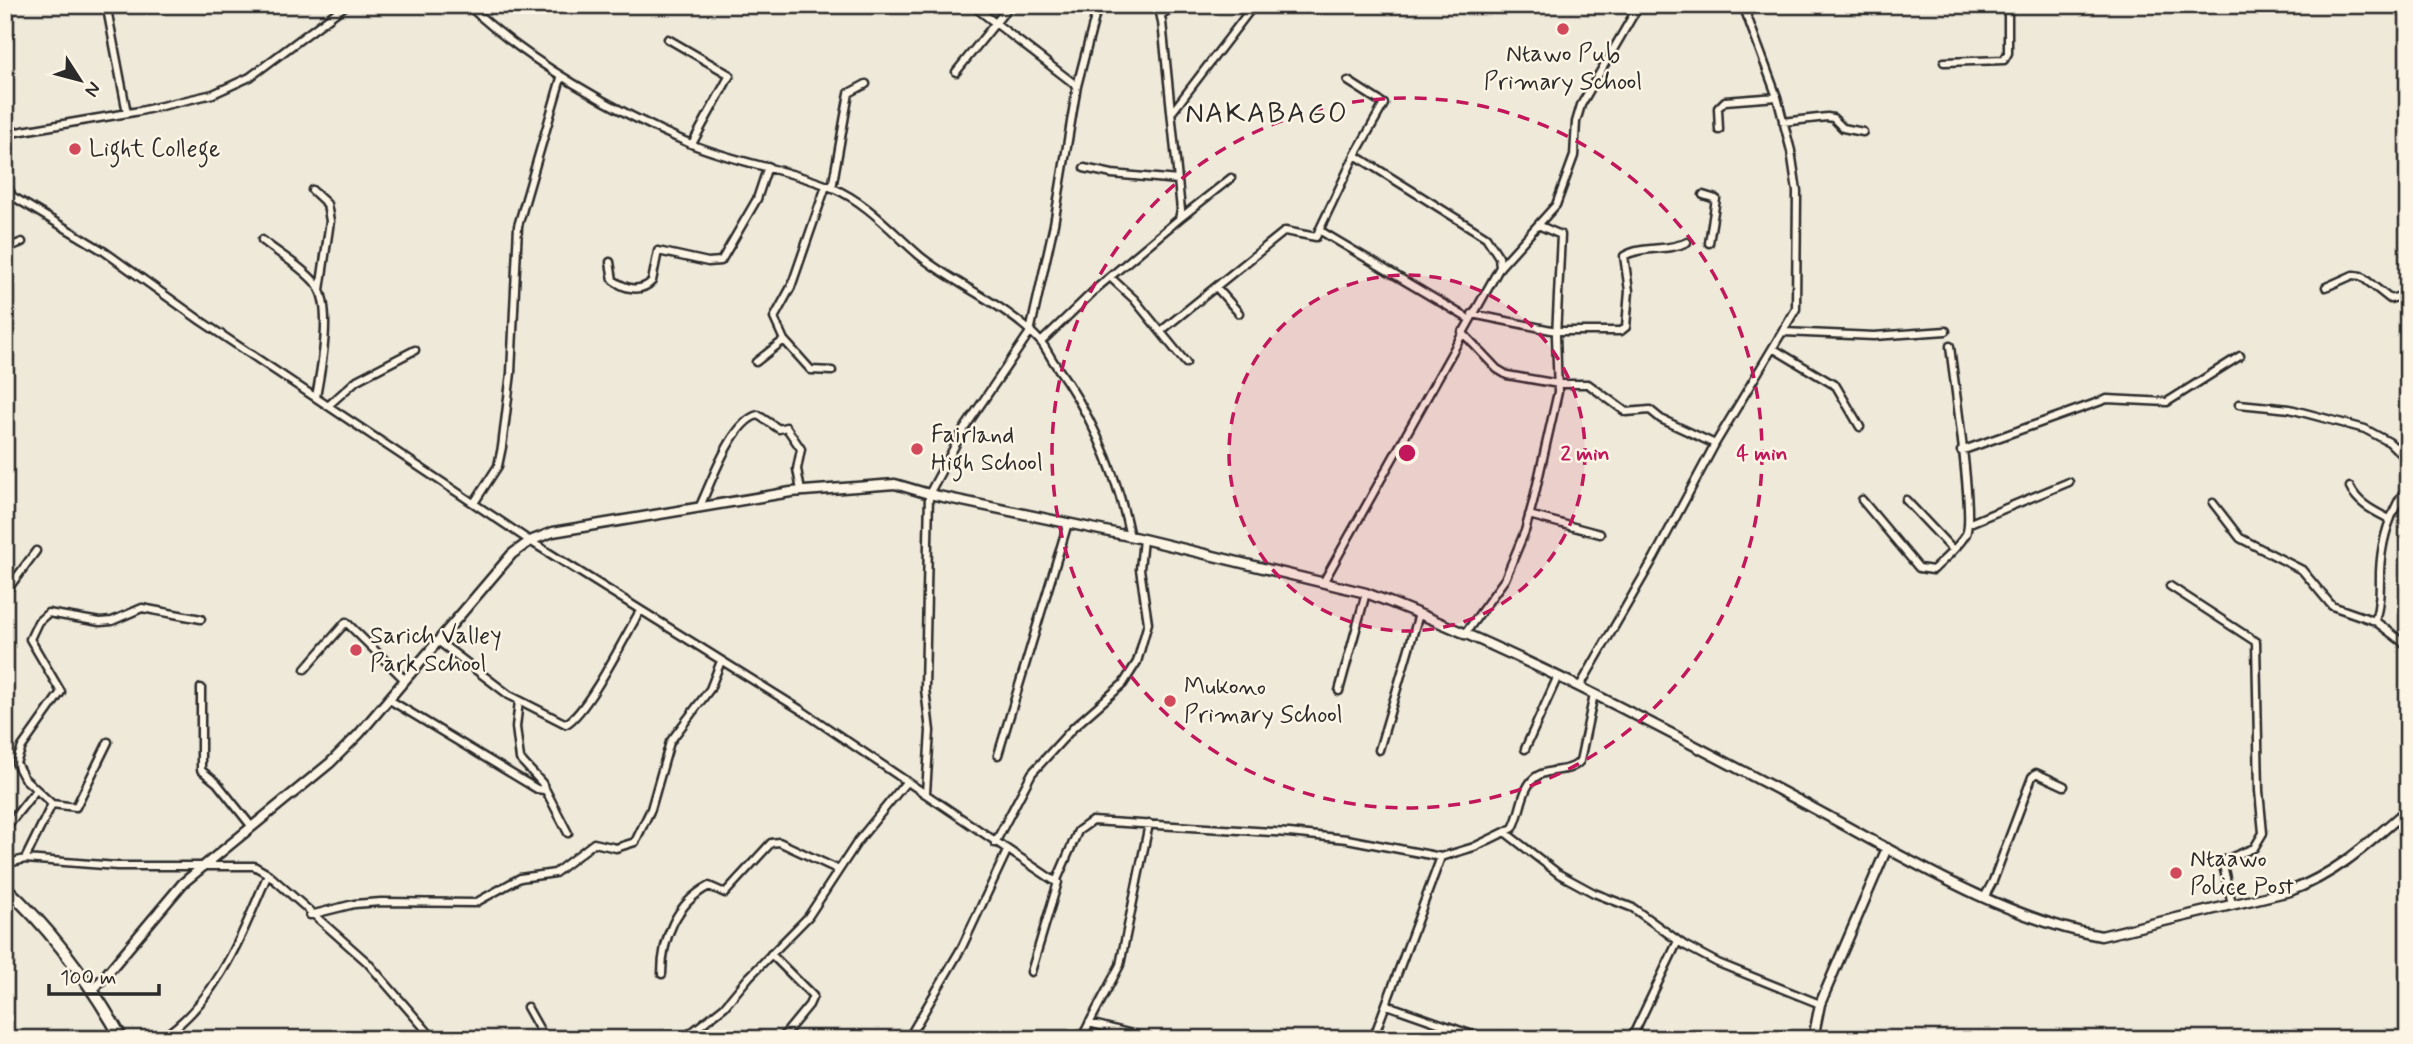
<svg xmlns="http://www.w3.org/2000/svg" width="2413" height="1044" font-family="Mynerve,sans-serif">
<style>
.lines{fill:none;stroke-linecap:round;stroke-linejoin:round}
.minor-casing{stroke:#2b2b2b;stroke-width:11}
.tertiary-casing{stroke:#2b2b2b;stroke-width:13}
.primary-casing{stroke:#2b2b2b;stroke-width:15}
.minor{stroke:#fcf5e5;stroke-width:6}
.tertiary{stroke:#fcf5e5;stroke-width:8}
.primary{stroke:#fcf5e5;stroke-width:10}
.ring{fill:none;stroke:#c2185b;stroke-width:3.5;stroke-dasharray:12 9}
.poi-dot{fill:#d1495b;stroke:#fcf5e5;stroke-width:2.5}
.labels{text-anchor:middle;dominant-baseline:central;stroke-width:5;stroke-linejoin:round;paint-order:stroke}
.poi-label{font-size:24px;fill:#2b2b2b;stroke:#fcf5e5;text-anchor:start}
.quarter-label{font-size:28px;letter-spacing:2px;fill:#2b2b2b;stroke:#fcf5e5}
.centre{fill:#c2185b;stroke:#fcf5e5;stroke-width:3.5}
.ring-label{font-size:21px;text-anchor:middle;font-weight:bold;fill:#c2185b;stroke:#fcf5e5;stroke-width:5;stroke-linejoin:round;paint-order:stroke}
</style>
<rect width="100%" height="100%" fill="#efe9da"/>
<filter id="ink" filterUnits="userSpaceOnUse"><feTurbulence type="fractalNoise" baseFrequency=".0143" numOctaves="2"/><feDisplacementMap in="SourceGraphic" scale="14" xChannelSelector="R" yChannelSelector="G"/><feConvolveMatrix kernelMatrix="1 2 1 2 8 2 1 2 1" color-interpolation-filters="sRGB"/></filter>
<g filter="url(#ink)">
<g class="lines">
<!-- minor casing -->
<g class="minor-casing">
<path id="minor" d="M468,5C527,61 616,112 691,144C737,163 787,169 833,188C868,203 892,232 920,256C957,286 1008,305 1041,342C1046,348 1050,357 1055,364C1093,417 1117,473 1130,537
M972,5L1077,86
M108,14L127,113
M1161,15L1175,5
M668,39L730,75L692,144
M1944,62L2004,60L2008,53V5
M956,72L1010,5
M1348,81L1384,104L1355,155L1486,237L1499,257L1500,267
M1173,111L1251,9
M1783,122L1827,117L1833,118L1843,128L1863,132
M1719,130L1718,108L1725,101L1777,97
M5,134L140,111L213,94L250,77L346,5
M1084,168L1112,174L1178,180
M5,180L12,196L105,252L201,321L530,541L801,710L1056,882L1078,831L1092,821L1289,833L1347,839L1441,857L1474,847L1513,828C1522,813 1521,784 1539,775C1552,768 1570,773 1580,761L1594,694
M832,188L849,93L866,84
M312,190L327,204L330,221L320,290
M1703,195L1716,199L1709,243
M1179,219L1231,178
M1319,230L1469,319
M262,240C279,254 304,268 317,285C333,308 321,370 316,397
M5,249L22,242
M610,262L613,280C625,289 641,293 652,281L658,251L708,262L721,261L757,199L768,166
M1110,277L1134,299L1186,363
M2326,287L2353,275L2361,276L2390,299L2408,294
M1217,288L1239,313
M1472,314L1556,331H1621L1626,327L1629,291L1624,256C1643,245 1668,252 1687,242
M1161,331L1285,231L1316,237L1355,155
M1462,332L1497,369L1507,375L1559,384H1588L1626,412L1650,410L1661,419L1715,444
M1784,332L1874,336L1946,331
M784,340L811,370L832,371
M1041,342L1098,287L1179,219L1181,210L1162,22L1159,8L1155,5
M1774,349L1836,386L1860,427
M756,362L784,340L774,318L791,287L826,186
M2239,404L2290,409L2365,429L2389,442L2408,460
M329,405L357,380L415,350
M2395,448L2408,440
M1961,451L2107,399L2167,402L2240,356
M2350,487C2358,504 2374,511 2389,519
M1862,500L1919,568L1933,570C1943,560 1958,548 1966,534C1975,518 1953,375 1950,346
M1906,500L1953,550
M474,503L498,466L502,447L511,373L518,226L561,78
M2213,503L2240,538L2302,570L2332,606L2375,621L2408,646
M700,506C711,483 732,421 758,415L779,429L786,427L801,449L797,469L801,491
M1529,515L1600,534
M1970,523L2069,482
M1324,581L1500,267L1556,205L1574,156L1576,122L1581,105L1639,5
M2170,586L2256,642L2259,791L2263,833L2254,848L2222,861L2232,904
M5,593L36,551
M2375,621C2380,604 2380,590 2380,572C2381,540 2390,512 2408,485
M1464,635L1505,579L1525,531L1533,502L1558,392L1556,336L1561,235L1538,225
M438,641L509,695L566,724C588,712 625,636 640,611
M305,669L346,622L405,680
M1580,686L1654,558L1715,444L1796,309L1797,191L1791,151L1777,97L1743,5
M201,688V770L217,783L252,827
M1339,691L1366,593
M388,699L537,789L544,790
M519,701L516,727L520,759L542,783L568,833
M1525,749L1558,676
M1379,750L1419,614
M998,755L1068,523
M926,793L930,731L925,689L929,494L964,429L1030,332L1054,224L1077,86L1098,5
M52,804L76,807L108,742
M5,829L36,790
M1506,833L1559,874L1594,893L1633,908L1684,945L1718,963L1820,1004
M995,843L1032,773L1074,727L1123,684L1137,662L1148,623L1140,569L1143,539
M25,859L117,866H254L268,874L367,962L434,1039
M5,864L25,859L52,804L24,778L16,763L22,747L61,692L30,639L38,622L48,613L100,622L112,621L142,608L201,619
M1985,896L1993,881L2032,777L2036,773L2064,786
M310,915L354,904L381,902L475,903L520,878L555,873L594,843L616,848L635,842L651,809L670,742L710,689L721,661
M771,954L813,996L809,1005L781,1039
M1031,972L1058,882
M662,974C662,939 676,903 709,886L725,893L771,843L779,842L839,870
M1387,1005L1484,1039
M527,1007L545,1039
M1089,1023L1152,1039
M160,1039C218,1001 242,934 268,874
M683,1039L724,1007L749,977L808,917L858,841L907,781
M908,1039L962,947L1007,851
M1081,1039L1120,965L1149,824
M1373,1039L1441,857
M1497,1039L1499,1036L1511,1039
M1631,1039L1678,941"/>
</g>
<!-- tertiary casing -->
<g class="tertiary-casing">
<path id="tertiary" d="M94,989L183,883L330,763L359,734L512,554L530,541L553,532L791,492L895,484L929,494L1143,539L1366,593C1520,651 1665,730 1811,807C1899,854 2003,919 2101,936L2290,891C2338,873 2370,842 2408,809
M1813,1039L1820,1004L1887,848"/>
</g>
<!-- primary casing -->
<g class="primary-casing">
<path id="primary" d="M5,887C53,931 90,982 122,1039"/>
</g>
<!-- minor -->
<use href="#minor" class="minor"/>
<!-- tertiary -->
<use href="#tertiary" class="tertiary"/>
<!-- primary -->
<use href="#primary" class="primary"/>
</g>
</g>
<!-- distance rings -->
<circle cx="1407" cy="453" r="178" fill="#c2185b" fill-opacity=".12"/>
<g class="ring">
<circle cx="1407" cy="453" r="178"/>
<circle cx="1407" cy="453" r="355"/>
</g>
<!-- markers -->
<g class="poi-dot">
<circle cx="1563" cy="29" r="7"/>
<circle cx="75" cy="149" r="7"/>
<circle cx="917" cy="449" r="7"/>
<circle cx="356" cy="650" r="7"/>
<circle cx="1170" cy="701" r="7"/>
<circle cx="2176" cy="873" r="7"/>
</g>
<g class="labels">
<!-- poi labels -->
<g class="poi-label">
<text x="1563" y="54" text-anchor="middle">Ntawo Pub<tspan x="1563" dy="28">Primary School</tspan></text>
<text x="89" y="149">Light College</text>
<text x="931" y="435">Fairland<tspan x="931" dy="28">High School</tspan></text>
<text x="370" y="636">Sarich Valley<tspan x="370" dy="28">Park School</tspan></text>
<text x="1184" y="687">Mukono<tspan x="1184" dy="28">Primary School</tspan></text>
<text x="2190" y="859">Ntaawo<tspan x="2190" dy="28">Police Post</tspan></text>
</g>
<!-- quarter labels -->
<g class="quarter-label">
<text x="1267" y="114">NAKABAGO</text>
</g>
</g>
<circle cx="1407" cy="453" r="10" class="centre"/>
<g class="ring-label">
<text x="1585" y="460">2 min</text>
<text x="1762" y="460">4 min</text>
</g>
<!-- margin -->
<rect width="2413" height="1044" fill="none" stroke="#fcf5e5" stroke-width="28"/>
<rect x="14" y="14" width="2385" height="1016" fill="none" stroke="#2b2b2b" stroke-width="2.5" filter="url(#ink)"/>
<!-- north arrow -->
<g transform="translate(80 80) rotate(126)" stroke="#fcf5e5" stroke-width="5" paint-order="stroke">
<path d="M0-5L12 26L0 18L-12 26Z" fill="#2b2b2b"/>
<text y="-10" font-size="19" font-weight="bold" text-anchor="middle" fill="#2b2b2b">N</text>
</g>
<!-- scale -->
<path d="M49 984v10h110v-10" fill="none" stroke="#2b2b2b" stroke-width="3.5"/>
<text x="60" y="984" font-size="21" fill="#2b2b2b" stroke="#fcf5e5" stroke-width="5" paint-order="stroke">100 m</text>
</svg>
